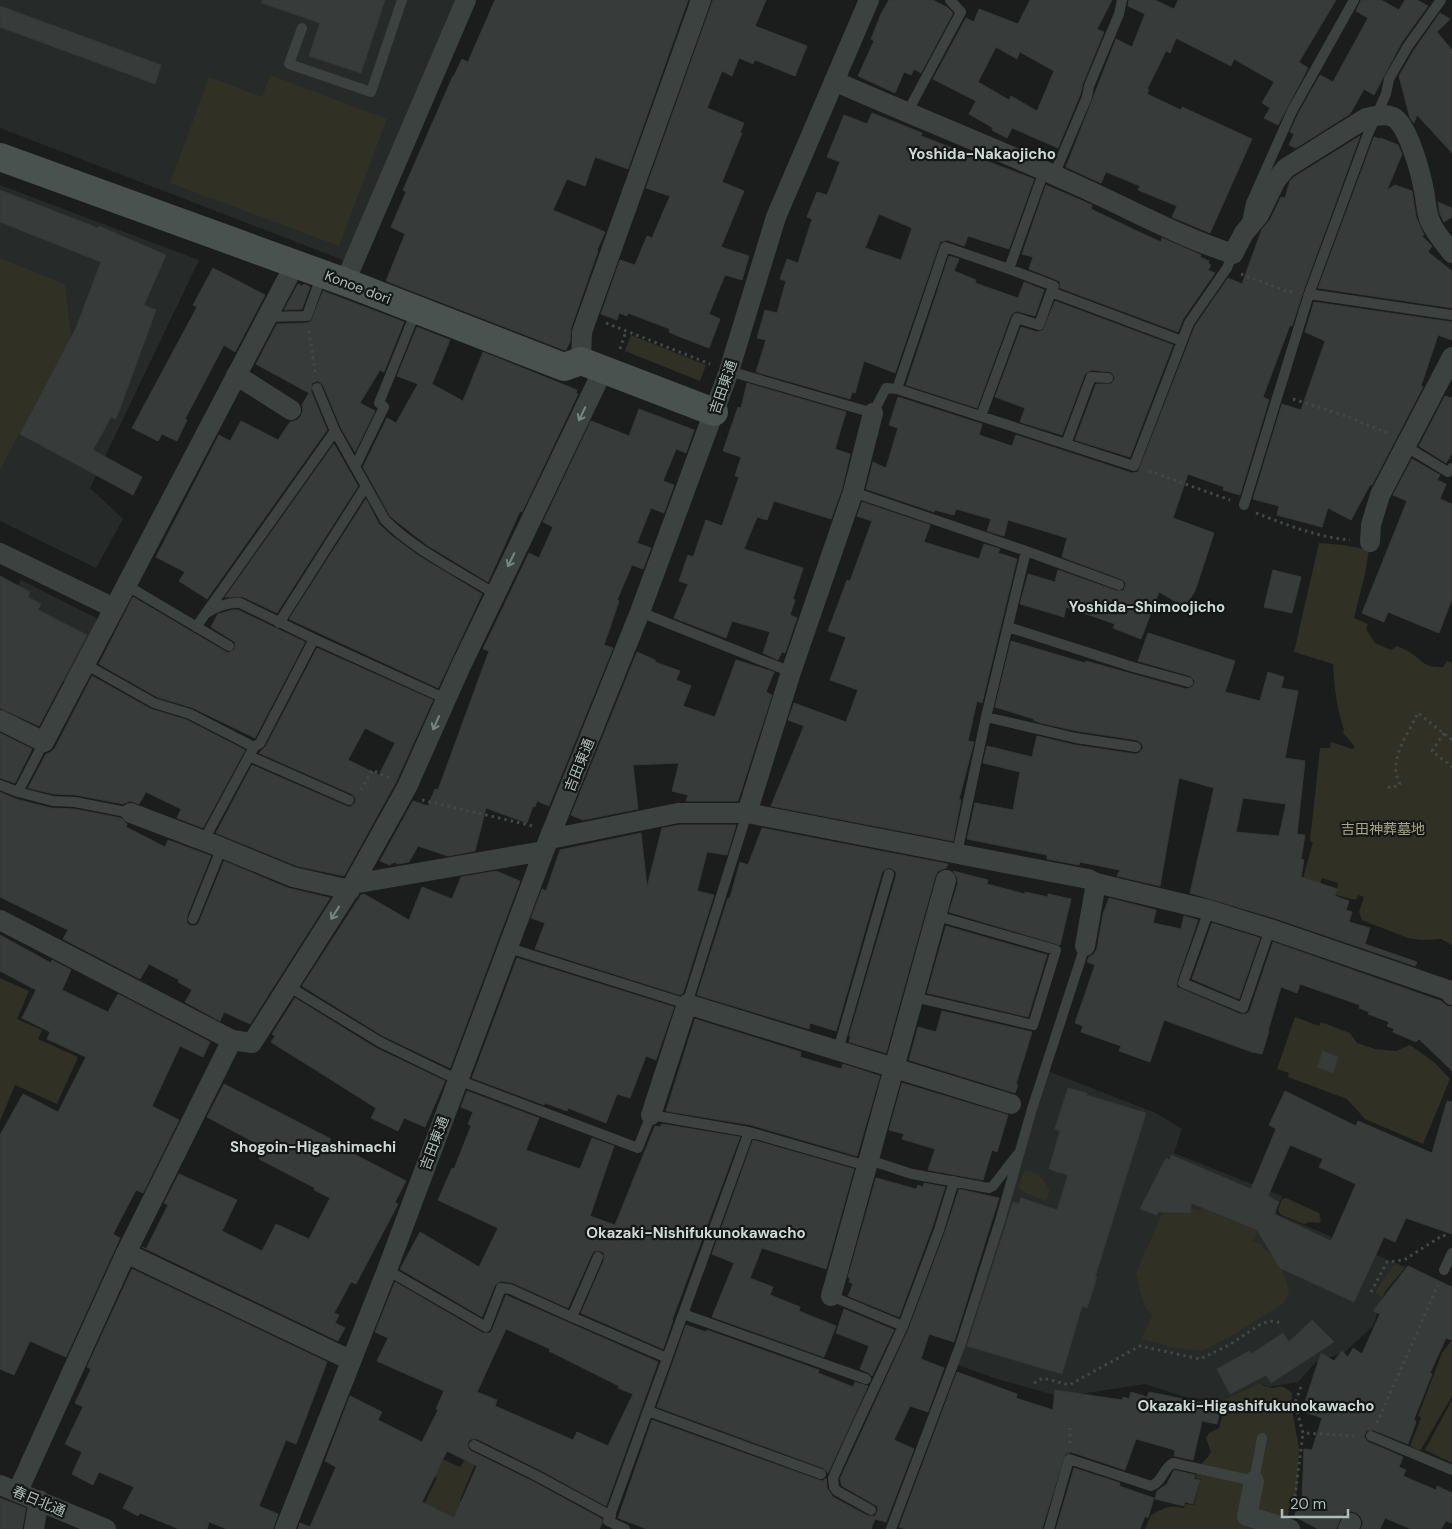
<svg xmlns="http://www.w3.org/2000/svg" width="1452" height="1529" font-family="'DM Sans','Noto Sans JP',sans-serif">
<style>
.built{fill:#262a29}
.green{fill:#303025}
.building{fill:#373c3b;stroke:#343938;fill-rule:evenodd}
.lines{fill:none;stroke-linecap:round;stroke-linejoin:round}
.path{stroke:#414945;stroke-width:3;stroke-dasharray:2.5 4;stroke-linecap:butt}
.lane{stroke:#3b4240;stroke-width:10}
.street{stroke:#3b4240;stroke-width:20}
.secondary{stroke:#49524e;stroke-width:28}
.oneway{stroke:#798680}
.labels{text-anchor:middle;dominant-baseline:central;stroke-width:4.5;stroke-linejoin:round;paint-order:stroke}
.street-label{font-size:14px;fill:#acbdb5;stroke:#151817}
.park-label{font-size:14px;fill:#a9a582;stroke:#151817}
.neighbourhood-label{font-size:15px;font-weight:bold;fill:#cdd9d4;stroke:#151817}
</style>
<rect width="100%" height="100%" fill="#1a1d1c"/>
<!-- built -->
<path class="built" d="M0,0H458L348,262L0,128Z
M0,185L199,260L90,488L123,519L96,568L0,521Z
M21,580L100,620L67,683L0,648V620Z
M1045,1070L1156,1113L1182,1129L1174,1153L1282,1196L1276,1212L1279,1215L1406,1267L1387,1290L1382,1299L1373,1326L1345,1352L1316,1362L1298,1382L1268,1387L1260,1383L1221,1401L1185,1397L1145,1384L1061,1397L994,1378L953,1363Z"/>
<!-- green -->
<path class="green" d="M270,75L387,119L339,246L170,183L209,77L262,97Z
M0,258L65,284L71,337L0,470Z
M631,335L706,365L700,381L625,351Z
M1319,543L1343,545L1369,550L1365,574L1354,618L1368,624L1366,629L1375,643L1391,650L1397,646C1402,648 1407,650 1411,653C1424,662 1425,668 1443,667L1447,661L1452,663V945L1441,939L1422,940L1408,938L1362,920L1359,912L1364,897L1358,895L1356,900L1336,895L1338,883L1322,878L1315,898L1299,893L1313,842L1310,841L1320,748H1330L1331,742L1352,749L1355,747L1343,733L1344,730C1337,708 1334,687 1333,664L1294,652Z
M0,978L29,991L17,1019L42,1030L38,1039L78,1057L57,1104L15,1085L0,1121Z
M1295,1017L1319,1026L1321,1022L1350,1033L1357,1043L1375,1049L1396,1051L1410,1045L1434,1062L1450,1079L1423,1144L1365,1119L1347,1099L1288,1077L1289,1073L1277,1069Z
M1026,1171C1039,1171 1044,1181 1050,1191L1046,1201L1026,1193L1018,1187L1023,1174Z
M1286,1198L1319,1213L1321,1220L1319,1223L1310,1222L1304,1224L1281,1215L1278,1210L1282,1199Z
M1192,1208L1200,1211L1201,1208L1257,1231L1253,1241L1263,1245L1262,1248C1279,1256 1286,1276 1289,1294L1284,1303L1235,1334L1202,1351L1172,1347L1141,1339L1153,1315L1148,1311L1143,1303L1136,1273L1162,1214L1192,1213Z
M1398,1265L1404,1269L1385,1290L1382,1298L1376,1293V1291L1393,1266Z
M1452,1340V1396L1420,1451L1410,1446L1421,1418L1418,1416L1442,1353Z
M1260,1383C1263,1385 1265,1387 1268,1387C1280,1390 1278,1381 1292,1393L1291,1405L1299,1448L1298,1473L1297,1492L1291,1501L1285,1529H1145L1151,1515C1164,1508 1169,1504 1184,1508L1186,1504L1194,1505L1201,1479L1196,1478L1197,1468L1207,1458L1211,1452L1206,1438L1209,1433L1219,1428L1224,1408L1221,1401Z
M1452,1400V1463L1425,1450Z
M438,1457L460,1467L466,1458L476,1462L460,1500L463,1505L453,1527L426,1504L425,1502L437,1478L410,1464Z"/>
<!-- building -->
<path class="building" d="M262,0H385L361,73L309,56L320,23L262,3Z
M495,0H688L628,169L595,157L585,186L567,179L553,210L605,232L597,250L598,251L571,328L570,342L566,350H564L386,281L405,234L391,227L406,192L403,190L453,76H454L462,59L468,62Z
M713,0H766L755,26L807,46L795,76L755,60L753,64L739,58L732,76L722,71L707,108L744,123L740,133H742L722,182L744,191L721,247L749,256L742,280L725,275L709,314L720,319L709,348L678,336L669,332L670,329L628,313L627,316L619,313L617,320L601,314L620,260L635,265L647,236L652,238L670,196L646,188Z
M889,0H933L948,8L953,13L921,73L914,69L911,75L904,72L895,93L858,76L874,41L871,39L881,14Z
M1030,0H1112L1097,29L1104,32L1083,83L1080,95L1058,148L1012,128L1007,138L992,130L993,128L969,114L976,101L933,79L966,18L974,22L979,9L1018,24ZM996,47L1017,59L1020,52L1054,71L1037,111L1011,96L1009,100L978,82Z
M1129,0H1155L1174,9L1178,0H1336L1299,62L1308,68L1278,125L1264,118L1270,108L1262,103L1274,82L1234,59L1231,66L1176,38L1170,53L1166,51L1147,89L1149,90L1147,94L1181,110L1182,107L1252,139L1210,233L1172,217L1177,206L1138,190L1140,186L1106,172L1101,183L1066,167L1116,39L1132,47L1145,14L1128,6Z
M1361,0H1381L1399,10L1405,0H1417L1428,6L1402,42L1374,95L1364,89L1350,114L1296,148L1289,145L1294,134L1290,132L1298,114L1320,75L1333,82L1368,18L1356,11Z
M0,6L161,65L155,84L0,27Z
M1440,13L1450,19L1437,32L1452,50V153L1417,115L1414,123L1410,118L1399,76L1414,50Z
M872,113L922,133L921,136L1034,179L1009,249L968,236L964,246L947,240L940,242L895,373L864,361L855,393L852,392L850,399L756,372L766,340L757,338L765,310L777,313L786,281L780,279L787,259L798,263L812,219L807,217L817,192L827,195L840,162L827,157L844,115L867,124ZM879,214L912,228L901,260L865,248Z
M1360,136L1303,292L1292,326L1290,325L1263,397L1269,400L1240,495L1223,490L1224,487L1188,474L1173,518L1214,533L1195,591L1185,607L1159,592L1141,639L1113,628L1115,624L1066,607L1064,617L1020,604L1028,574L1055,582L1058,570L1117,591L1124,590L1126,583L1121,579L1062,557L1067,538L1008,520L1004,536L987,531L991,519L956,509L954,515L935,510L934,512L866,489L873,462L886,468L898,428L889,425L898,397L982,424L979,435L1012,446L1016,435L1132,473L1138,472L1195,326L1228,278L1242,284L1262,229L1270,220L1281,197L1285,198L1290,181L1294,177Z
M1374,137L1380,139L1381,138L1398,145L1402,154L1387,190L1395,185L1412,191L1416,217L1424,235L1422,236L1432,246L1428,252L1452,271V308L1318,288Z
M1046,185L1092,205L1091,209L1139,232L1161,242L1162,238L1201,255L1200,257L1209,261L1208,263L1211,265L1208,270L1215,273L1183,319L1178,332L1060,288V282L1057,280L1029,269L1033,257L1022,254Z
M0,190L98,228L99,226L166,255L144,305L156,310L116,419L111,417L93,450L142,477L133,495L20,434L76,328L101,262L0,222Z
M1438,202L1452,208V217L1444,222L1440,214Z
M949,256L959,259L954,271L976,280L975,283L1018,298L1024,282L1044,290L1035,316L1016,311L1011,315L977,408L906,385Z
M213,268L265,295L235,352L224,345L185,419L187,420L177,441L162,434L158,441L132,428L197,307L193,305Z
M298,284L302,286L304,284L310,287L302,309L284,310Z
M323,291L404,322L384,372L380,370L360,403L375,411L355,452L341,428L323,385L318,381L312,383L311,391L327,430L207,599L179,581L185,572L156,557L219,435L230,441L241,421L278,440L290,422L297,420L301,416L303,410L302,405L309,393L256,364L277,324L307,323L311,321Z
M1055,301L1173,345L1130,457L1075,440L1096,384H1111L1115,378L1111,372L1091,370L1085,374L1062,435L1020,422L1025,408L995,397L1021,327L1037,332L1043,330Z
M1314,302L1452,322V340L1438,335L1421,386L1423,387L1372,485H1370L1351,520L1328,508L1322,527L1277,515L1279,506L1253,499L1282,404L1301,410L1325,341L1305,332Z
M417,327L450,340L432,384L463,401L483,352L577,390L576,393L578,394L522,512L520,511L488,582L427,545L401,525L390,516L363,467L387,418L396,423L418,384L397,376Z
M747,383L846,412L835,449L850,454L842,489L831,519L774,501L767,520L757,517L744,549L803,568L793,599L795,600L790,615L797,618L785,653L782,652L778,660L763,653L770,632L732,621L726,638L674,618L688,584L679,581L688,555L693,557L706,520L722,526L739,477L735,476L741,457L723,451L738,407L741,408Z
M1445,396L1452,398V453L1446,463L1419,446Z
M639,409L694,430L686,453L676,449L663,481L674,485L664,513L651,508L637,543L651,548L643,569L632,565L617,600L619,601L604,645L613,648L549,806L537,801L535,807L533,806L527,823L486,808L475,851L448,856L418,846L409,862L398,864L394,862L390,865L380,861L413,801L428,806L435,789L438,790L489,651L483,649L529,553L539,558L553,527L543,522L591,421L629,436Z
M334,444L358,486L277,613L243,597H225Z
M1412,459L1440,475L1437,480L1446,484L1440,499L1452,504V599L1439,633L1388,612L1384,622L1362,613L1407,501L1393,495Z
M366,499L379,524L392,536L419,556L482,594L438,688L289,619Z
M862,502L930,525L924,542L979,559L984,544L1000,549L998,553L1017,559L982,703L977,701L968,741L974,742L959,799L961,800L953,841L771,806L804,726L788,720L794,703L846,722L858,690L830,680L846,637L828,631L847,580L850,581L872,521L857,516Z
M1273,570L1301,577L1292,613L1264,607Z
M0,576L30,592L28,597L41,604L38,610L87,635L39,726L0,708Z
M133,597L228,653L235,649V642L211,627L218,614L232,610H238L305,642L255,738L193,708L157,697L99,664Z
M1148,633L1235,661L1225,692L1260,701L1268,672L1284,677L1281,688L1298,691L1285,758L1305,761L1297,834L1305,835L1301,859L1304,860L1301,877L1337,889L1335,896L1349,901L1346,910L1352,912L1349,922L1370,928L1365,944L1417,962L1415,966L1274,918L1190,893L1214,788L1179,778L1160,886L1117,876L1120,870L1080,862L1079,865L1047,859V855L967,839L975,803L1013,810L1020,772L983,763L987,746L1032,757L1037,736L1075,745L1135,754L1139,753L1143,748L1142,744L1137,740L1077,731L1041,723L1033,720L1034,719L995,707L1011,641L1085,663L1086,661L1186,689L1192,687L1195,681L1190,676L1138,661ZM1243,798L1286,804L1279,836L1236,832Z
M317,648L433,700L396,782L344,876L297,866L216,833L252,765L346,806L350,807L355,803L356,799L352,794L259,753L266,746ZM365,728L395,743L379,775L348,760Z
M637,652L655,660V662L680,671L676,680L691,686L683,706L715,717L736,660L774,672L766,692L772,695L738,801H686L688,795L672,791L679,763L633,765L638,809L583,820L571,815Z
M92,676L151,709L187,720L245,750L203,828L177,818L181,809L146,792L139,804L130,801L123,804L76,795L54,794L28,788L46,754L51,752L55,748Z
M0,733L32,749L15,783L0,778Z
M0,792L16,799L51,808L74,809L121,818L127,824L126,827L165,847L168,840L211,856L187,916V923L191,926L197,925L199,922L224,861L288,888L330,898L250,1024L224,1012L220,1021L185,1002L192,990L178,982L179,980L149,964L140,979L63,939L68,930L0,897Z
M680,825H736L727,855L707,852L697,891L714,895L683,993L680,995L535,949L545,923L531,918L542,889L546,891L560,850L641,833L647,887L662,828Z
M762,828L948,864L946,868L938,871L935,877L886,1053L849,1042L851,1036H849L896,876V872L891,868H887L882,872L836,1031L810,1023L809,1029L697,995L728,898H730L740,862L748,865Z
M496,871L520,881L450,1068L383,1036L302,986L361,895L364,894L409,920L422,887L452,899L461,877Z
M953,871L988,880L987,884L1025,894V892L1048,897V894L1071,899L1060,945L949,912L958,883L957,877Z
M1109,898L1156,910L1153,923L1181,929L1184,916L1198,920L1177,981V987L1240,1014H1247L1250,1010L1273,942L1441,1001L1447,1006L1452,1007V1071L1419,1039L1416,1042L1393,1032L1394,1029L1387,1026L1389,1022L1368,1014L1369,1012L1359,1008L1360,1005L1300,984L1297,993L1281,987L1268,1031H1269L1262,1054L1252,1052L1164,1020L1150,1062L1119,1051L1121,1046L1081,1032L1083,1026L1075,1023L1095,965L1087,962L1089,957L1094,954L1097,949L1103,914Z
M1212,923L1260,938L1239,999L1192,979Z
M946,926L1047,955L1028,1017L927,993Z
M0,935L51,963L52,960L71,970L62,990L108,1012L118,994L210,1042L203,1057L180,1046L152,1106L179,1120L143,1193L136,1190L113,1234L120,1238L66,1357L30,1341L14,1375L0,1369V1135L23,1094L58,1112L86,1057L47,1039L50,1032L22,1018L36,990L0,971Z
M517,958L674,1007L656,1060L646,1056L630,1098L617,1094L606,1123L568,1108L567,1111L545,1103L544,1105L472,1078Z
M295,998L376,1048L445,1081L425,1127L404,1118L398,1131L371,1118L376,1108L271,1042L275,1036L272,1034Z
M942,1011L1032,1032L1016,1084L1018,1085L1015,1093L909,1060L918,1027L936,1032Z
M695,1019L801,1052L800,1057L841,1069L843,1064L880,1076L857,1156L751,1125L666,1111Z
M1323,1051L1338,1057L1333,1073L1317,1067Z
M902,1083L1008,1115L997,1152L992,1150L983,1180L928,1170L935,1149L902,1139L904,1134L889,1130Z
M224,1084L331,1139L329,1141L406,1181L395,1202L398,1204L356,1284L351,1282L334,1313L339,1315L335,1323L345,1328L338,1341L142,1247L146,1249L168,1205L164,1203L179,1174L237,1200L222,1231L262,1251L276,1224L309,1239L330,1198L314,1190L315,1188L259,1159L265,1148L207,1117Z
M1068,1088L1087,1093V1095L1146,1113L1095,1277H1097L1087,1308L1082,1306L1062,1374L967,1346L1013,1202L1019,1204L1021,1198L1057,1210L1068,1175L1049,1169L1060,1131L1055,1129Z
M467,1091L539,1118L526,1150L543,1156L580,1169L592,1138L614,1146L590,1216L615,1225L655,1126L660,1127L662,1124L740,1137L672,1320H673L663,1349L581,1313L604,1260V1253L600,1251H594L592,1254L568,1308L513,1283L501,1281L495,1285L482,1317L400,1269L420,1232L479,1267L498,1228L438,1200L452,1168L454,1169L471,1126L468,1124L473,1112L461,1107Z
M1285,1091L1356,1126L1358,1121L1432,1153L1447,1101L1452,1102V1234L1406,1218L1395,1242L1384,1237L1354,1302L1280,1268L1257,1230L1191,1203V1213L1158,1212L1157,1215L1140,1209L1166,1158L1170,1160L1171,1155L1251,1189L1276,1129L1269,1125ZM1290,1145L1323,1159L1319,1167L1356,1184L1331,1241L1274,1214L1279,1202L1268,1196Z
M753,1140L854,1169L826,1269L762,1248L750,1278L773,1287L770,1295L800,1307L799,1311L836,1326L824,1357L712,1317L734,1263L712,1254Z
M876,1178L916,1189L918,1185L923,1187L924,1183L945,1187L932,1228L899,1317L848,1296L853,1284L849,1282L850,1278L848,1277Z
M959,1189L999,1198L954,1342L929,1334L921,1359L944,1368L928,1412L910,1406L894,1440L914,1449L886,1522L875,1519L871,1529H647L618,1518L652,1420L819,1480L823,1481L826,1478L827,1488L833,1497L868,1516H875L878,1510L877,1506L842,1486L840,1479L909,1328L945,1232Z
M1408,1266L1452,1287V1340L1446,1338L1430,1373L1432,1374L1414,1419L1416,1422L1408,1444L1373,1430L1366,1431L1364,1437L1368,1442L1403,1457L1399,1467L1406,1470L1403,1476L1436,1490L1437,1486L1452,1493V1523L1446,1521L1441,1529H1411L1385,1518L1380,1529H1361L1363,1523L1361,1517L1357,1513L1351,1511L1345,1513L1341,1517L1336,1529H1318L1294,1516L1302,1500L1304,1449L1312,1450L1322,1418L1302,1411L1321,1353L1334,1361L1342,1351L1348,1357L1353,1348L1362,1354L1380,1314L1373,1311Z
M132,1269L327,1362L296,1444L286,1440L259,1506L278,1514L273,1529H227L209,1522L207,1529H179L140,1513L138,1516L123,1508L134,1487L99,1472L93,1485L72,1474L82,1452L65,1444L83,1407L75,1403L91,1369L87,1367Z
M395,1282L483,1333H490L492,1330L506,1295L508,1296L658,1362L606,1506L538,1469L477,1439H471L468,1442V1448L471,1451L532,1481L602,1519V1524L599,1529H298L300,1523L310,1527L336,1467L325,1461L350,1396L382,1412L378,1420L422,1442L438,1410L436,1409L444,1391L377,1361L388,1338L375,1332ZM506,1329L550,1349L549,1351L619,1386L618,1388L633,1394L608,1446L577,1432L573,1440L495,1406L497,1400L477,1392ZM447,1451L477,1466L454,1518L422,1502Z
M844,1309L894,1330L872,1376L869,1373L860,1369L869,1346L836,1333Z
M1312,1320L1334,1342L1271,1383L1266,1375L1230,1394L1217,1369L1249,1351L1251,1354L1283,1333L1289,1342Z
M686,1325L706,1332L707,1330L819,1370L818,1373L853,1387L855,1382L868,1386L828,1473L823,1468L657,1407Z
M957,1372L1017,1394L1016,1398L1053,1410L1055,1390L1122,1400L1123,1397L1129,1399L1131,1392L1147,1397L1149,1392L1221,1407L1217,1424L1202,1421L1193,1460L1174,1456L1175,1450L1136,1439L1125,1470L1071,1452L1065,1454L1042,1529H906L899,1527Z
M1074,1468L1120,1483L1119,1486L1154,1498L1148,1518L1145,1516L1140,1529H1056Z
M1174,1470L1195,1475L1194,1479L1200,1480L1193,1504L1185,1502L1184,1506L1155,1499L1157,1491L1167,1484Z
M0,1498L26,1508L22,1529H0Z"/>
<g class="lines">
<!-- path -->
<path class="path" d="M1241,274L1286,291L1294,292
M606,323L710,364
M309,331L315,372
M620,349L626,331
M1293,399L1343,415L1390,434
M1149,471L1230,500
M1256,513C1287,525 1317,537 1350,540
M1444,733L1432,751L1452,767
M1388,787L1392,788L1400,784C1387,761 1408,734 1418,713L1452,740
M361,790L372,770L389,778
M422,800L533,826
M1371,1292L1387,1262L1404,1260L1443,1235L1449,1238
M1034,1383L1043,1378L1069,1385L1140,1346L1200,1359L1229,1345L1261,1324L1270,1321L1283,1323
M1301,1387L1295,1403L1303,1433L1357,1436
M1377,1423L1438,1285
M1070,1443V1428
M1291,1509L1295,1496L1303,1433"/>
<!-- lane -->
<path class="lane" d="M302,28L289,64L371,92L402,0
M907,113L961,12L950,0
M1054,175L1087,97L1089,86L1119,14L1122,0
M1247,222L1251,203L1292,111L1354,0
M1009,269L1054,286L1051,292L1182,341
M1309,294L1452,315
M267,317L307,316L322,274
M729,371L873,413L886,388L897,389L1134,466L1189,323L1227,268L1233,254
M317,388L335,431L385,520C413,549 460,572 495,594
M897,389L945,247L1009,269L1044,171
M981,416L1017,318L1039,325L1051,292
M1066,444L1091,377L1108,378
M1405,446L1448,472L1452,468
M355,467L384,407L379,403L416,311
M853,492L1026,551L1119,585
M1244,505L1309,294L1368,134L1386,94L1389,79L1408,46L1441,0
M126,585L229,646
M640,612L791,672
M205,614C216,607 228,602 240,603L314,639L260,743L254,747
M279,623L366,486
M196,627L335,431
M1008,627L1133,667L1188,682
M314,639L446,699
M85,664L154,703L190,714L254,747L204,840
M986,717L1076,738L1136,747
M249,756L349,800
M0,785L18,792L53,801L75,802L131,813
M18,792L44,742
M957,853L986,717L1026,551
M1209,910L1183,983L1243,1008L1270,929
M193,919L222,847
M509,948L687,1004L747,813
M288,986L380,1042L458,1080L638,1148L651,1115L749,1132L867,1166
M914,997L1033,1025L1056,950L937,916
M838,1050L889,874
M869,1160L912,1174L989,1188L993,1186L1017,1155
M387,1270L486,1327L501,1288L510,1289L572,1317L598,1257
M1444,1270L1452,1253
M831,1296L903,1326C880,1377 855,1427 833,1478L834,1487L837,1491L871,1510
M683,1314L866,1379
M572,1317L667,1358
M903,1326L939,1230L954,1181
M648,1411L821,1474
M1371,1436L1452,1470
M474,1445L535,1475L611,1516
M625,1529L608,1521L749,1132
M891,1529L960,1346L1000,1221L1032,1109L1085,946
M1049,1529L1069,1459L1151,1486C1163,1482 1163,1468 1173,1463L1254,1481L1262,1438"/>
<!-- street -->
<path class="street" d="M834,81C916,117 1000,150 1081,187C1132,210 1180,237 1233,254L1244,233L1259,215L1276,180L1286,168L1366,118C1374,116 1384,113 1393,117C1408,124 1421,174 1424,191C1426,200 1426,212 1430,221C1435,233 1444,243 1452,253
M345,282L466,0
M581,361L582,332L701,0
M236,375L291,410
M1370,542L1371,525L1380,495L1452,357
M0,553L114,608
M0,720L44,742L295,264
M131,813L215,845L293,877L350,890
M747,813L791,672L853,492L873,413
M550,839L678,813H747L1088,879L1096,883L1209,910L1270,929L1448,990L1452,995
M353,884L544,851
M0,920L232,1040
M1085,946L1096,883
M651,1115L687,1004L1011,1104
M126,1253L350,1360
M831,1296L946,880
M1254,1481L1247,1516L1290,1529
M0,1485L106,1529
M18,1491L126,1253L232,1040L252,1043L353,884L407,787L460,668L603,370
M34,1529L39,1500
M285,1529L387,1270L544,851L640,612L729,371L776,217L869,0
M1348,1529L1351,1523"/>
<!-- secondary -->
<path class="secondary" d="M0,157L345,282L564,367L581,361L714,412"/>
</g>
<!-- one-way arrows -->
<defs><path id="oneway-shaft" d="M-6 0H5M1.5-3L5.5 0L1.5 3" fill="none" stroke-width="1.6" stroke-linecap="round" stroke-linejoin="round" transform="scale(1.25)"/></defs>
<g class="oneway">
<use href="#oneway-shaft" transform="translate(582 414) rotate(116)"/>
<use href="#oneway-shaft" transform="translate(511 560) rotate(116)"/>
<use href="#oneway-shaft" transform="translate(436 723) rotate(114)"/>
<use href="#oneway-shaft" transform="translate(335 913) rotate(122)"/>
</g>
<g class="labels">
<!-- street labels -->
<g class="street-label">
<text transform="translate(358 287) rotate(21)">Konoe dori</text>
<text transform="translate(723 387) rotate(-71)">吉田東通</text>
<text transform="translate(579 765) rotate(-68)">吉田東通</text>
<text transform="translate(434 1143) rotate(-69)">吉田東通</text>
<text transform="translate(39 1501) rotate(23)">春日北通</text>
</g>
<!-- park labels -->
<g class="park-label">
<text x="1383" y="829">吉田神葬墓地</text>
</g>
<!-- neighbourhood labels -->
<g class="neighbourhood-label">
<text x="982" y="154">Yoshida-Nakaojicho</text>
<text x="1147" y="607">Yoshida-Shimoojicho</text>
<text x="313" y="1147">Shogoin-Higashimachi</text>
<text x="696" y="1233">Okazaki-Nishifukunokawacho</text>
<text x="1256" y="1406">Okazaki-Higashifukunokawacho</text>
</g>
</g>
<!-- scale -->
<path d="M1282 1509v8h66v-8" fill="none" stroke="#acbdb5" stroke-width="2.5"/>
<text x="1290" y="1509" font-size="15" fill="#acbdb5" stroke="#151817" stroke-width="4" paint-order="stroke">20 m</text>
</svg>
